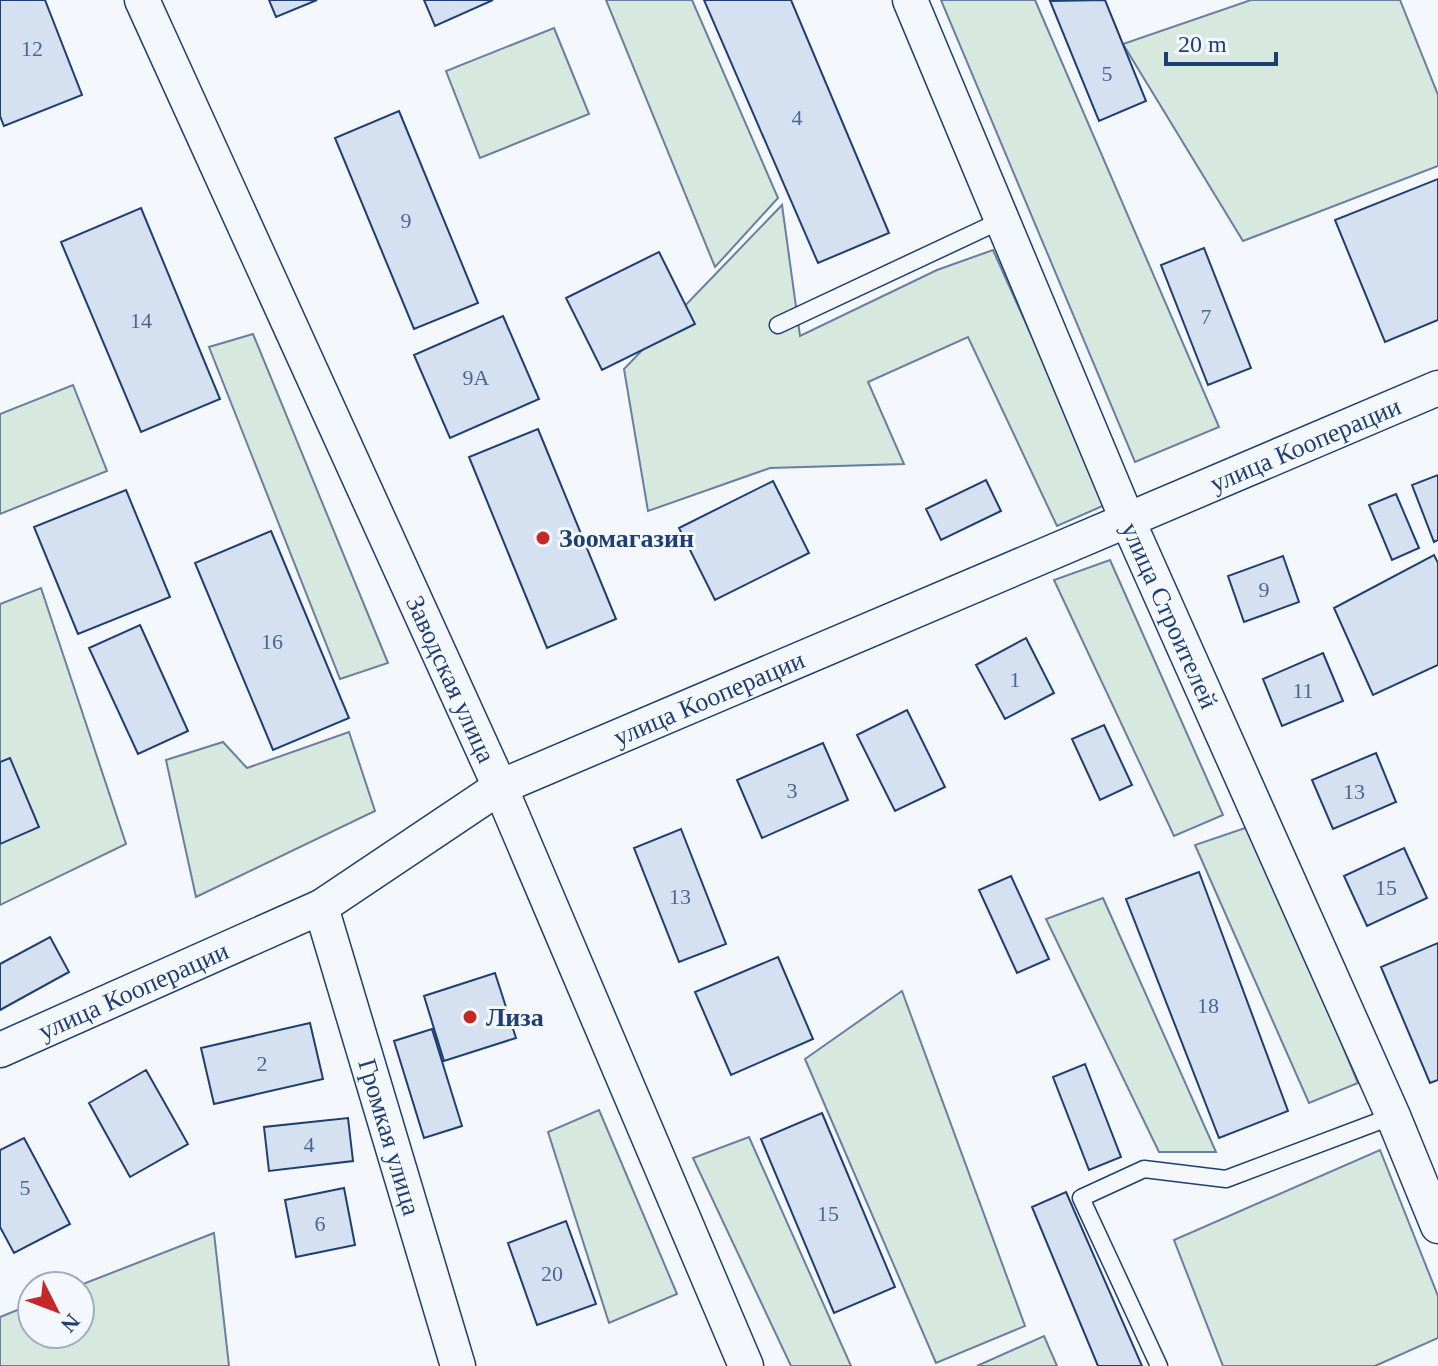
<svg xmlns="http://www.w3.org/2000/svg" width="1438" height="1366" font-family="'Times New Roman',serif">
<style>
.green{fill:#d7e8df;stroke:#687fa3;stroke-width:2}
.building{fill:#d5e0f0;stroke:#1d3f73;stroke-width:2}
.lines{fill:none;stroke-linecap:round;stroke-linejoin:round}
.lane-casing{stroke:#1d3f73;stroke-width:19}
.street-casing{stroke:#1d3f73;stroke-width:37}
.lane{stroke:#f4f7fb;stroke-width:16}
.street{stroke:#f4f7fb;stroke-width:34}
.poi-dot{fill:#c62828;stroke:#f4f7fb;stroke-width:3}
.labels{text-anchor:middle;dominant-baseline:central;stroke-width:6;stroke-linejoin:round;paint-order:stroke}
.number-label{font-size:22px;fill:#4b6792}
.street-label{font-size:26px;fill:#1d3f73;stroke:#f4f7fb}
.poi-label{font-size:26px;font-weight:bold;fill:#1d3f73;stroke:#f4f7fb;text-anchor:start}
</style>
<rect width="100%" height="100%" fill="#f4f7fb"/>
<!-- green -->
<path class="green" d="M606,0H692L778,198L715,267Z
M941,0H1035L1219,427L1135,462Z
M1251,0H1400L1438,95V166L1243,241L1123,44Z
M554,28L589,114L480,158L446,71Z
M782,205L800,336L937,270L993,250L1107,504L1057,526L968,337L868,382L904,464L770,468L648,511L624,369Z
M253,334L388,663L340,679L209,347Z
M73,385L107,471L0,514V414Z
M1110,560L1223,815L1174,836L1054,580Z
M41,588L126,844L0,905V604Z
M349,732L375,811L196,897L166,760L223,742L247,768Z
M1251,826L1358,1083L1309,1103L1195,845Z
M1103,898L1216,1152H1159L1046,919Z
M902,991L1025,1326L936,1363L805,1059Z
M599,1110L677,1294L609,1323L548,1132Z
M749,1137L851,1366H791L693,1158Z
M1380,1150L1438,1296V1338L1375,1366H1223L1174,1240Z
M214,1233L229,1366H0V1317L32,1304V1334H80V1286H78Z
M1044,1336L1057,1366H977Z"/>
<!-- building -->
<path class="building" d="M0,0H45L82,95L4,126L0,116Z
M269,0H317L276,17Z
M424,0H493L435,26Z
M704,0H791L889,233L818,263Z
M1105,0L1146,101L1099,121L1050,1Z
M399,111L478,303L414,329L335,138Z
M1438,179V320L1385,342L1335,220Z
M141,208L220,399L141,432L61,242Z
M1204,248L1251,368L1208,385L1161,265Z
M659,252L695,324L602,370L566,298Z
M503,316L539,399L450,438L414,355Z
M538,429L616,619L547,648L469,457Z
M1438,475V540L1434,542L1412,485Z
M986,480L1001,511L941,540L926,509Z
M773,481L809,553L715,600L679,528Z
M126,490L170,597L78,634L34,527Z
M1396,494L1419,548L1392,560L1369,505Z
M271,531L349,718L273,750L195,563Z
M1434,555L1438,563V665L1373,695L1334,608Z
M1283,556L1299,602L1244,622L1228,576Z
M140,625L188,731L138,754L89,648Z
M1026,638L1054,693L1005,719L976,665Z
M1323,653L1343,701L1282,726L1263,679Z
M907,710L945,787L895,811L857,735Z
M1104,725L1132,785L1100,800L1072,739Z
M823,743L848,800L762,838L737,780Z
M1376,753L1396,802L1333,829L1312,780Z
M10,758L39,827L0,844V762Z
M681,829L726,944L679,962L634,848Z
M1404,848L1427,898L1367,926L1344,876Z
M1199,872L1288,1111L1219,1138L1126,899Z
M1011,876L1049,959L1017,973L979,890Z
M50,937L69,972L0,1010V964Z
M1438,943V1080L1430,1083L1381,967Z
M778,957L813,1039L731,1075L695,992Z
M495,973L516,1038L444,1061L424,996Z
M310,1023L323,1079L214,1104L201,1048Z
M432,1029L462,1126L424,1138L394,1041Z
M1085,1064L1121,1157L1089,1170L1053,1077Z
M146,1070L188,1144L130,1177L89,1103Z
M822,1113L895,1287L834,1313L761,1139Z
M348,1118L353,1161L269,1171L264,1127Z
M24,1138L70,1224L14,1253L0,1227V1150Z
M344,1188L355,1245L296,1257L285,1200Z
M1066,1192L1142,1366H1098L1032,1207Z
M566,1221L596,1304L537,1325L508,1243Z"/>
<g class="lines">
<!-- lane casing -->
<g class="lane-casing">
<path id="lane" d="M778,325L1002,220
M1159,1366L1081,1198L1144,1169L1226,1179L1393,1116"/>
</g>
<!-- street casing -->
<g class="street-casing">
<g id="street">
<path id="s1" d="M142,0L500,787L746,1366"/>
<path id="s2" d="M910,0L1127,519L1393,1116L1438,1226"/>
<path id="s3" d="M321,907L458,1366"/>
<path id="s4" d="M0,1050L321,907L500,787L1438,388"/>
</g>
</g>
<!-- lane -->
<use href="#lane" class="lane"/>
<!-- street -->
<use href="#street" class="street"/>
</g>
<!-- markers -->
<g class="poi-dot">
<circle cx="543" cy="538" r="8"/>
<circle cx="470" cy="1017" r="8"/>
</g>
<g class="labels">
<!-- number labels -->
<g class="number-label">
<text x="32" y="48">12</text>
<text x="1107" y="73">5</text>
<text x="797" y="117">4</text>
<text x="406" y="220">9</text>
<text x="1206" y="316">7</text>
<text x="141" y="320">14</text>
<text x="476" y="377">9А</text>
<text x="1264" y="589">9</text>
<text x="272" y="641">16</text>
<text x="1015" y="679">1</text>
<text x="1303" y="690">11</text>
<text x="792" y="790">3</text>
<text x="1354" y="791">13</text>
<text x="1386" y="887">15</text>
<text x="680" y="896">13</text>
<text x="1208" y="1005">18</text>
<text x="262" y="1063">2</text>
<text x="309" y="1144">4</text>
<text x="25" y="1187">5</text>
<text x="828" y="1213">15</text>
<text x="320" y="1223">6</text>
<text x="552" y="1273">20</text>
</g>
<!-- street labels -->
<g class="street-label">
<text stroke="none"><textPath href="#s4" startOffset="1442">улица Кооперации</textPath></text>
<text stroke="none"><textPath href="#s2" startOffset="668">улица Строителей</textPath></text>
<text stroke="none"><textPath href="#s1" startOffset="746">Заводская улица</textPath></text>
<text stroke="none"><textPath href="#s4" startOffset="794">улица Кооперации</textPath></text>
<text stroke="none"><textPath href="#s4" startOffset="146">улица Кооперации</textPath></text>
<text stroke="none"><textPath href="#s3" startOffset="240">Громкая улица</textPath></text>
</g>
<!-- poi labels -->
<g class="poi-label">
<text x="559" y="538">Зоомагазин</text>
<text x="486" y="1017">Лиза</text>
</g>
</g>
<!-- north arrow -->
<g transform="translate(56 1310) rotate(132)"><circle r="38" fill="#f4f7fb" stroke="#9eadc5" stroke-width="2"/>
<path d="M0-6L14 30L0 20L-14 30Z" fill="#c62828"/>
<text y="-12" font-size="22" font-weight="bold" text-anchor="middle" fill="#1d3f73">N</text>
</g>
<!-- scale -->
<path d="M1166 52v12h110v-12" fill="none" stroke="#1d3f73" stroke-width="4"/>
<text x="1178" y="52" font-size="24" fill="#1d3f73" stroke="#f4f7fb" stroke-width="6" paint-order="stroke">20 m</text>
</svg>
